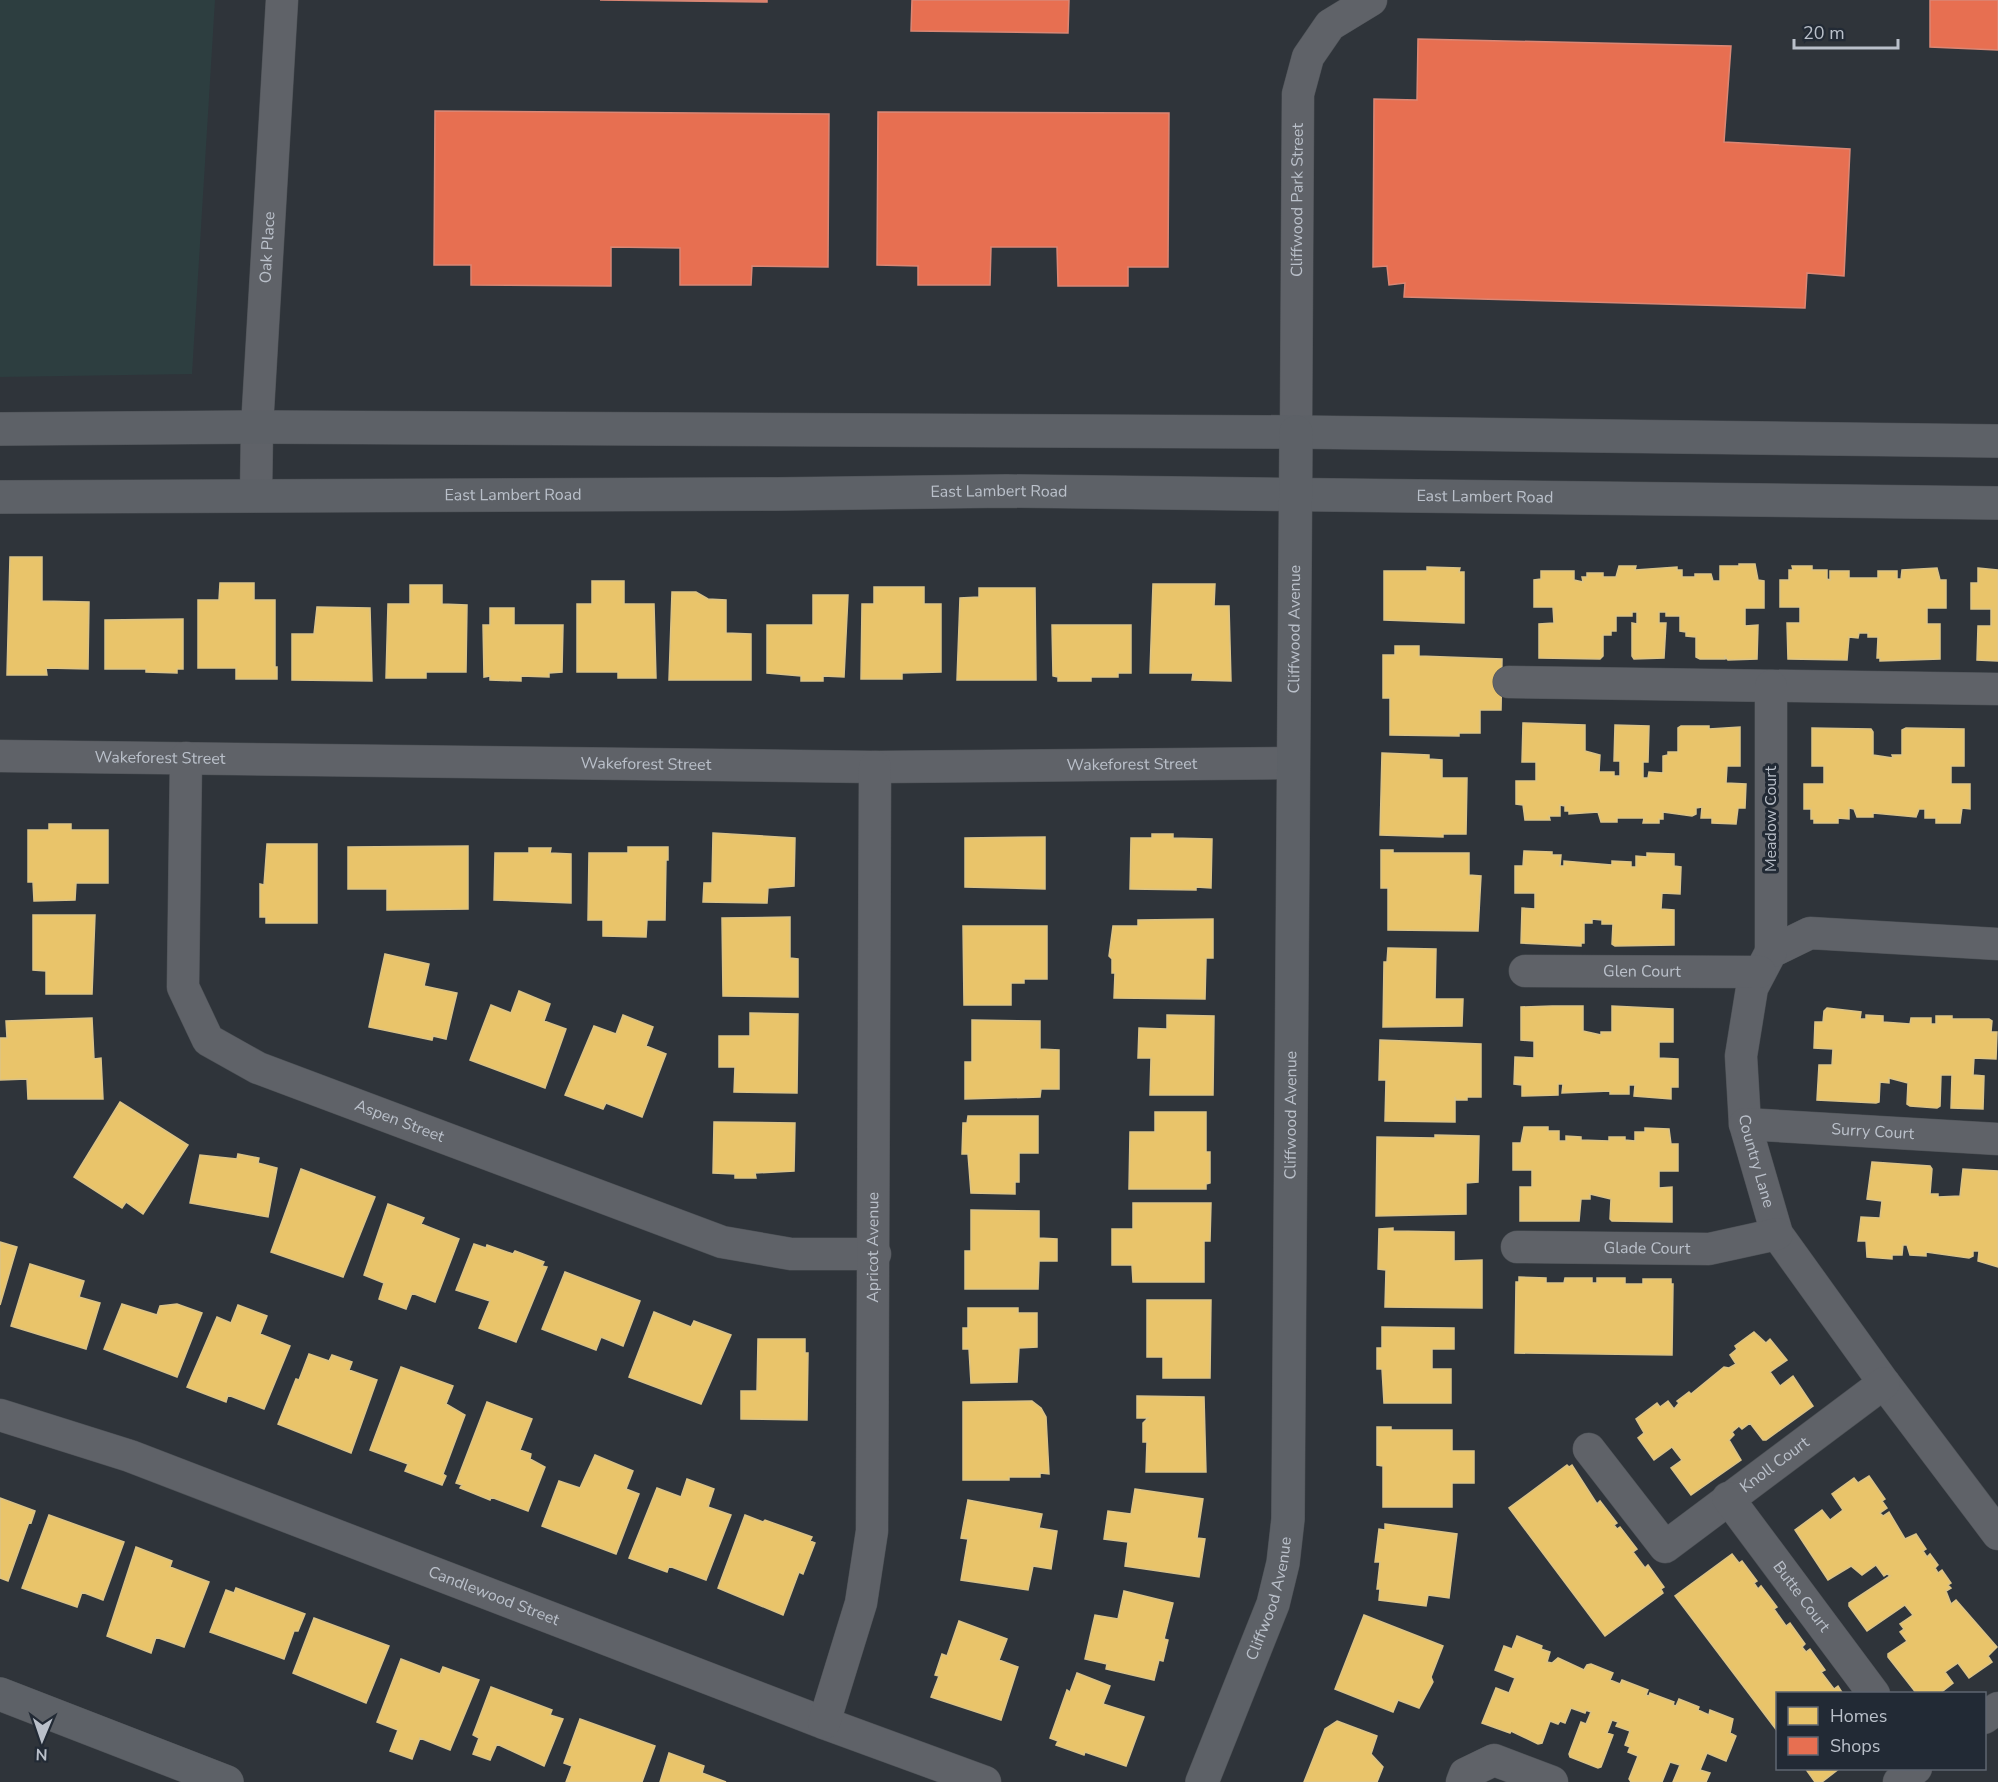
<svg xmlns="http://www.w3.org/2000/svg" width="1998" height="1782" font-family="'Nunito Sans',sans-serif">
<style>
.green{fill:#2d3e40}
.homes{fill:#e9c46a;stroke:#dbc387;stroke-width:1.5}
.shops{fill:#e76f51;stroke:#da8775;stroke-width:1.5}
.lines{fill:none;stroke-linecap:round;stroke-linejoin:round}
.street-casing{stroke:#4c5055;stroke-width:33}
.secondary-casing{stroke:#4c5055;stroke-width:34}
.street{stroke:#5f6268;stroke-width:32}
.secondary{stroke:#5d6167;stroke-width:33}
.labels{text-anchor:middle;dominant-baseline:central;stroke-width:6;stroke-linejoin:round;paint-order:stroke}
.street-label{font-size:16px;fill:#bac0ca;stroke:#222a35}
</style>
<rect width="100%" height="100%" fill="#2f343a"/>
<!-- green -->
<path class="green" d="M0,0H215L192,374L0,377Z"/>
<!-- homes -->
<path class="homes" d="M10,557H42V601L89,602L88,669L46,668L47,675H7Z
M1739,564H1755L1758,580L1764,581V608H1745V626L1758,625L1757,659L1728,660L1725,657V659H1700L1696,657V637L1686,636V632L1680,631V616H1666V612H1659V623H1666L1664,658L1634,659L1632,656V623L1637,624V612H1632V616H1616V631H1611V635H1603V656L1600,659L1539,658V624L1554,623L1553,607H1534V580L1541,579V571H1574V580L1583,582L1582,577H1587V573H1603V577H1616L1619,566H1636L1635,570L1677,567V570H1682V577H1695V574H1711L1713,581H1720V566H1739Z
M1792,566H1812V570H1827V579L1830,580V571H1849V578H1878V571H1897V579H1901L1902,570L1937,568L1940,580H1946V608H1927V624H1940V659L1880,661V658H1877L1878,637H1868V633H1859L1858,638L1849,637L1847,660L1788,659L1787,623H1800V607H1780V580H1789V570H1793Z
M1427,567L1460,568L1459,572H1464V623L1384,620V571H1427Z
M1978,568L1998,570V661L1977,660L1978,626H1991V609H1971V583H1978Z
M592,581H624V604H654L656,678H618V672H577V604H592Z
M220,583H254V600H275V667H277V679H236V668H198V600H219Z
M1153,584H1215L1214,606H1229L1231,681L1192,680L1193,673H1150Z
M410,585H442V604L467,605L466,672H426V678H386L388,604H410Z
M874,587H924V604H941V672L902,673V679H861L862,604H874Z
M979,588H1035L1036,680H957L960,598L979,597Z
M672,592H696L708,599L726,600V633L751,634V680H669Z
M813,595H848L844,677L823,676V681H801V676L767,673V625H813Z
M317,607L370,608L372,681L292,680V634H314Z
M490,608H514V625H563L562,672L549,673V677L521,676V681L490,680V676L484,677L483,625H490Z
M183,619V669H177V673L146,672V669H105V620Z
M1052,625H1131V673H1118V677H1091V681H1058V677L1053,676Z
M1395,646H1419V656L1502,659L1501,710H1480V733H1459V736L1390,735V698H1383V655H1395Z
M1523,723L1585,725V751L1600,755L1599,772H1614V776H1620V761H1614L1615,725L1649,726L1648,762H1643V778H1648L1649,772L1663,773V756L1668,755V752H1678V728L1681,726H1709V729L1740,727V766H1727L1726,783L1746,784L1745,808H1738L1736,824L1712,823V818H1701L1702,807L1696,808V814L1692,816L1663,812V819H1659V823H1643L1644,818H1617V822H1601L1598,812L1569,814V811H1565V806L1560,805V816H1549L1550,820H1525L1523,805L1516,804V781H1536V762H1522Z
M1812,728L1871,729L1873,732V755L1893,758L1892,755H1902V730L1906,728L1964,729V766H1951V784H1970V809L1962,808L1960,823H1936V818H1925V809H1919L1916,817L1873,813V817H1857L1854,809L1849,808V819L1838,818V823H1814V819H1811V809H1804V784H1824V766H1812Z
M1382,753L1429,755V759L1442,760V778H1467L1466,834H1443V837L1380,835Z
M49,824H71V830H108V883H76L75,900L34,901L33,882H28V830H49Z
M713,833L795,838L794,886L768,888L767,903L703,902L704,883H712Z
M1152,834H1173V838L1212,839L1211,888L1196,887V890L1130,889L1131,838H1152Z
M1045,837V889L965,887V838Z
M267,844H317V923H266V917H260V884L264,885Z
M468,846V909L387,910V889H348V847Z
M628,847H668V860H666L665,920H647L646,937L603,936V920H588L589,853H628Z
M529,848H551L550,853L571,854V903L494,900L495,853H529Z
M1381,850H1393V853H1469V875L1481,876L1478,931L1388,930V888H1381Z
M1524,851L1552,852V855H1561L1560,866H1564V861L1612,865V861L1631,862V867H1636V856L1647,857V853L1674,854V866L1681,867L1680,894L1662,893L1661,909L1674,910V945L1615,946L1612,944L1613,924H1602V920L1592,919V923H1584V943H1581V946L1521,943L1522,908L1535,909V893H1515V866H1523Z
M33,915H95L92,994H46V971L33,970Z
M790,917V958L798,959V997L723,996L722,918Z
M1213,919V958H1206L1205,999L1114,998L1115,973H1112V959L1109,956L1113,926H1138V920Z
M963,926H1047V979H1024V983H1011V1005H964Z
M1388,948L1436,949L1435,999H1463L1462,1026L1383,1027L1384,962H1387Z
M385,954L429,964L424,986L457,993L446,1039L433,1036L432,1040L369,1027Z
M519,991L550,1004L544,1021L566,1029L545,1088L470,1060L491,1005L511,1013Z
M1552,1006H1583V1031L1601,1035V1032H1612V1006L1673,1009V1042H1659V1058L1678,1059V1087H1671V1099L1634,1096L1635,1085H1629V1094H1610V1091L1562,1093L1563,1084H1558V1095L1522,1096V1085L1514,1084L1515,1057L1534,1058V1041L1521,1040V1007Z
M1827,1008L1861,1012L1860,1019H1866V1015L1883,1016V1022L1910,1024L1911,1018H1931V1024H1936V1016H1952V1019H1989L1992,1021L1991,1032H1997L1996,1059L1974,1058L1973,1075L1984,1076L1983,1109L1951,1108L1952,1075H1941L1940,1106L1937,1108L1910,1106L1907,1104L1908,1083L1889,1078V1083L1880,1082L1879,1102L1876,1103L1817,1100L1819,1065H1832L1833,1049L1814,1048L1815,1022H1823L1824,1011Z
M750,1013L798,1014L797,1093L734,1092L735,1067H719V1036H750Z
M623,1015L653,1027L646,1046L666,1054L642,1117L606,1103L603,1109L565,1095L594,1026L616,1034Z
M1167,1015L1214,1016L1213,1095H1150L1151,1058H1138L1139,1028L1167,1029Z
M92,1018L94,1059L101,1058L103,1099H28L27,1079L0,1080V1038H7L6,1021Z
M972,1020L1040,1021V1049L1059,1050V1089H1041L1040,1097L965,1099V1062H972Z
M1380,1040L1481,1044V1097H1467V1100H1456L1455,1097V1122L1385,1121L1386,1080H1379Z
M120,1102L188,1145L143,1214L126,1202L122,1208L74,1177Z
M1155,1112H1206V1152H1210V1183L1206,1184V1189H1129L1130,1132H1155Z
M968,1116H1038V1153H1019V1182H1015V1194L971,1193L968,1154H962L963,1123H967Z
M714,1122L795,1123L794,1171L755,1173L756,1178H735V1174L713,1173Z
M1524,1127H1548V1131H1559V1141H1566V1136L1581,1137V1140L1609,1141V1137H1625V1140L1635,1141V1132H1645V1128L1669,1129L1671,1144H1678V1171H1659V1188L1672,1187V1222L1612,1221L1610,1219L1611,1199L1590,1194V1199H1581L1579,1221H1520V1187H1532V1170H1513V1143H1521Z
M1435,1135L1479,1136L1478,1182L1466,1183V1214L1376,1216L1377,1137L1435,1138Z
M238,1154L259,1158L258,1163L277,1168L268,1217L190,1203L200,1155L237,1159Z
M1872,1162L1930,1166L1932,1169L1930,1194H1938V1197L1960,1196L1963,1169L1998,1171V1267L1978,1261L1979,1251H1973V1256L1969,1258L1926,1252V1256L1910,1255L1907,1245H1903L1902,1255H1892V1259L1867,1257L1866,1241H1858L1861,1217L1880,1218L1882,1201L1867,1199Z
M301,1169L375,1197L343,1277L271,1252Z
M1133,1203H1211L1210,1241H1204V1282H1133L1132,1265H1112V1229H1133Z
M388,1204L424,1218L421,1224L459,1239L435,1302L412,1293L406,1309L379,1299L384,1283L364,1275Z
M971,1210L1039,1211V1238L1057,1239V1261H1039L1038,1289H965V1251H971Z
M1393,1228V1231L1454,1232V1261L1482,1260V1308L1385,1307L1386,1270L1378,1269L1379,1229Z
M0,1242L17,1247L0,1305Z
M474,1244L486,1248L487,1245L513,1254L515,1251L544,1262L542,1266L547,1267L516,1342L479,1328L490,1301L456,1290Z
M30,1264L84,1281L79,1297L100,1303L86,1349L11,1326Z
M565,1272L640,1301L623,1346L601,1337L596,1350L542,1329Z
M1519,1277L1546,1278V1283H1564L1565,1278H1592V1283H1597V1278H1625V1284H1643V1279H1671V1284H1673L1672,1355L1515,1353L1516,1282H1519Z
M1147,1300H1211L1210,1378H1163V1357H1147Z
M122,1304L157,1315L160,1306L177,1304L202,1313L177,1377L104,1349Z
M238,1305L267,1316L260,1334L290,1346L264,1409L228,1395L226,1402L187,1387L217,1317L231,1323Z
M968,1308H1018V1313H1037V1347L1019,1348L1017,1382L971,1383L969,1349H963V1328H968Z
M654,1312L691,1327L694,1321L731,1335L701,1404L629,1377Z
M1382,1327L1454,1328V1349H1432V1369H1451V1403H1384L1382,1369H1377V1348H1382Z
M1754,1332L1766,1343L1770,1339L1787,1360L1770,1372L1780,1386L1793,1376L1813,1406L1766,1440H1763L1750,1423L1742,1429L1739,1426L1732,1432L1734,1435L1729,1440L1741,1460L1691,1495L1671,1468L1682,1460L1672,1447L1654,1460L1638,1438L1644,1433L1636,1419L1657,1403L1660,1407L1668,1401L1674,1409L1679,1403L1677,1401L1689,1392L1691,1394L1724,1367L1729,1368L1736,1364L1730,1355L1737,1349L1735,1346Z
M758,1339H805V1353H808L807,1420L741,1419V1391H757Z
M309,1354L329,1361L332,1355L352,1362L349,1370L377,1380L351,1453L278,1424L296,1379L299,1380Z
M401,1367L453,1386L446,1404L465,1415L443,1474L446,1476L442,1485L405,1471L408,1464L370,1450Z
M1137,1396L1204,1397L1206,1472H1146L1147,1442H1143V1423L1148,1418H1137Z
M1032,1401L1041,1408L1046,1417L1049,1474L1040,1473V1477H1009V1480H963V1402Z
M487,1402L532,1419L520,1450L531,1454L530,1459L545,1467L528,1511L491,1497L490,1500L460,1488L462,1485L456,1483Z
M1377,1427H1391V1430H1452V1451H1474V1483H1452V1507H1383V1466L1377,1465Z
M595,1455L633,1471L626,1489L639,1494L616,1554L542,1526L559,1481L580,1488Z
M1567,1465L1569,1467L1572,1465L1597,1504L1600,1501L1617,1523L1614,1525L1617,1529L1620,1527L1637,1549L1633,1552L1645,1568L1648,1565L1664,1587L1661,1589L1663,1593L1605,1636L1509,1508Z
M1869,1476L1885,1499L1882,1501L1887,1508L1880,1513L1883,1516L1889,1512L1905,1539L1916,1534L1926,1549L1923,1551L1927,1557L1930,1554L1938,1565L1935,1568L1938,1573L1942,1570L1951,1583L1948,1585L1951,1588L1946,1591L1951,1604L1956,1600L1997,1647L1988,1656L1992,1662L1969,1678L1958,1663L1945,1672L1953,1683L1939,1694H1917L1888,1657V1654L1907,1641L1900,1632L1904,1629L1900,1624L1913,1615L1905,1605L1867,1631L1849,1606V1603L1890,1576L1887,1574L1884,1576L1876,1565L1862,1575L1851,1566L1828,1580L1795,1530L1822,1510L1830,1520L1843,1510L1832,1494L1854,1478L1858,1483Z
M687,1479L714,1489L708,1507L731,1515L706,1580L669,1566L667,1572L629,1558L657,1488L681,1497Z
M1135,1489L1203,1499L1197,1538L1205,1539L1199,1577L1125,1566L1128,1542L1104,1539L1108,1511L1131,1514Z
M0,1498L35,1511L31,1523L29,1522L8,1581L0,1578Z
M968,1500L1042,1514L1039,1528L1057,1531L1051,1569L1033,1566L1028,1590L961,1580L968,1539L961,1538Z
M49,1515L124,1542L103,1600L82,1592L77,1607L22,1588Z
M745,1515L763,1522L765,1520L812,1537L810,1541L815,1543L803,1574L799,1572L783,1615L718,1588Z
M1385,1524L1457,1534L1449,1598L1428,1595L1426,1606L1379,1600L1380,1589H1377L1380,1562H1375L1379,1529L1385,1530Z
M136,1547L172,1561L170,1567L209,1582L184,1647L156,1637L151,1653L107,1636Z
M1732,1554L1739,1563L1742,1561L1757,1581L1754,1583L1758,1589L1761,1586L1777,1607L1774,1609L1786,1626L1790,1623L1805,1644L1802,1647L1806,1652L1810,1649L1825,1670L1821,1672L1834,1689L1838,1686L1843,1694H1778V1732L1675,1596Z
M236,1588L305,1614L298,1631H294L284,1659L210,1632L226,1590L234,1593Z
M1124,1591L1173,1603L1164,1639L1168,1640L1163,1661L1159,1660L1154,1680L1106,1669L1107,1664L1085,1659L1095,1615L1118,1619Z
M1364,1615L1443,1646L1431,1677L1433,1682L1419,1708L1398,1700L1393,1712L1335,1689Z
M314,1618L389,1646L366,1703L293,1673Z
M959,1621L1007,1639L999,1660L1018,1667L1001,1720L931,1697L939,1676L935,1675L942,1654L947,1656Z
M1517,1636L1542,1646L1541,1649L1550,1652L1547,1662L1552,1663L1558,1658L1584,1670L1587,1665L1591,1664L1613,1673L1610,1680L1620,1684L1622,1680L1648,1690L1646,1695L1649,1696L1650,1693L1674,1702L1673,1705L1676,1706L1679,1699L1699,1707L1698,1710L1709,1715L1710,1710L1733,1719L1730,1733L1736,1736L1726,1761L1707,1753L1700,1770L1710,1773L1706,1782H1673L1680,1765L1670,1762L1662,1782H1631L1629,1779L1638,1756L1628,1752L1630,1747L1625,1745L1630,1731L1616,1726L1618,1722L1612,1720L1607,1733L1613,1735L1601,1767L1598,1768L1570,1757L1569,1754L1581,1722L1586,1724L1591,1712L1586,1710L1585,1713L1571,1708L1565,1723L1560,1721L1558,1724L1550,1721L1542,1743L1538,1744L1511,1731L1510,1733L1482,1723L1496,1688L1509,1693L1515,1678L1495,1670L1504,1646L1512,1649Z
M401,1659L440,1674L443,1667L479,1680L450,1750L420,1738L412,1759L390,1751L398,1730L377,1722Z
M1077,1673L1110,1686L1103,1704L1144,1717L1126,1766L1085,1752L1084,1755L1056,1745L1058,1741L1050,1738L1067,1690L1070,1692Z
M491,1687L552,1710L550,1715L563,1719L544,1766L497,1744L490,1760L473,1754L479,1738L473,1735Z
M580,1719L655,1746L642,1782H566L572,1766L564,1763Z
M1337,1721L1377,1736L1371,1754L1383,1767L1377,1782H1304L1325,1729Z
M669,1753L704,1766L702,1773L726,1782H660Z
M1805,1768H1840L1822,1782H1815Z"/>
<!-- shops -->
<path class="shops" d="M600,0H767V2Z
M912,0H1069L1068,33L911,31Z
M1930,0H1998V50L1930,47Z
M1418,39L1731,46L1724,142L1850,149L1844,276L1807,273L1805,308L1404,297L1405,283L1389,285L1387,266L1373,267L1374,99L1417,100Z
M435,111L829,114L828,267L752,266L751,285H680V248L611,247V286L471,285V265H434Z
M878,112L1169,113L1168,267H1128V286H1058L1057,247H991L990,285H918V266L877,265Z"/>
<g class="lines">
<!-- street casing -->
<g class="street-casing">
<g id="street">
<path id="s1" d="M1296,432L1298,94L1308,57L1330,25L1371,0"/>
<path id="s2" d="M256,495L257,427L282,0"/>
<path d="M1509,682L1998,689"/>
<path id="s3" d="M0,756L875,767L1292,763"/>
<path id="s4" d="M186,758L183,987L208,1040L258,1068L722,1242L791,1254H875"/>
<path id="s5" d="M1998,944L1810,933L1771,952L1752,988L1741,1056L1745,1124L1777,1234L1884,1383L1998,1534"/>
<path d="M1771,952V686"/>
<path id="s6" d="M1525,971L1760,972"/>
<path id="s7" d="M1745,1124L1998,1139"/>
<path id="s8" d="M1517,1247L1709,1249L1777,1234"/>
<path id="s9" d="M0,1415L130,1456L824,1723L985,1782"/>
<path id="s10" d="M1589,1449L1665,1547L1884,1383"/>
<path id="s11" d="M1728,1498L1874,1694"/>
<path d="M1984,1718L1998,1708"/>
<path id="s12" d="M824,1723L861,1603L872,1531L875,767"/>
<path d="M1462,1782L1465,1774L1494,1760L1552,1782"/>
<path d="M1899,1782L1916,1768"/>
</g>
</g>
<!-- secondary casing -->
<g class="secondary-casing">
<g id="secondary">
<path d="M0,429L257,427L1296,432L1998,441"/>
<path id="s13" d="M0,497L777,494L1007,491L1998,503"/>
<path d="M0,1694L227,1782"/>
<path id="s14" d="M1202,1782L1273,1604L1283,1563L1288,1519L1296,432"/>
</g>
</g>
<!-- street -->
<use href="#street" class="street"/>
<!-- secondary -->
<use href="#secondary" class="secondary"/>
</g>
<g class="labels">
<!-- street labels -->
<g class="street-label">
<text stroke="none"><textPath href="#s1" startOffset="232">Cliffwood Park Street</textPath></text>
<text stroke="none"><textPath href="#s2" startOffset="248">Oak Place</textPath></text>
<text stroke="none"><textPath href="#s13" startOffset="999">East Lambert Road</textPath></text>
<text stroke="none"><textPath href="#s13" startOffset="513">East Lambert Road</textPath></text>
<text stroke="none"><textPath href="#s13" startOffset="1485">East Lambert Road</textPath></text>
<text stroke="none"><textPath href="#s14" startOffset="1168">Cliffwood Avenue</textPath></text>
<text stroke="none"><textPath href="#s3" startOffset="160">Wakeforest Street</textPath></text>
<text stroke="none"><textPath href="#s3" startOffset="646">Wakeforest Street</textPath></text>
<text stroke="none"><textPath href="#s3" startOffset="1132">Wakeforest Street</textPath></text>
<text transform="translate(1771 819) rotate(-90)">Meadow Court</text>
<text stroke="none"><textPath href="#s6" startOffset="117">Glen Court</textPath></text>
<text stroke="none"><textPath href="#s14" startOffset="682">Cliffwood Avenue</textPath></text>
<text stroke="none"><textPath href="#s4" startOffset="496">Aspen Street</textPath></text>
<text stroke="none"><textPath href="#s7" startOffset="128">Surry Court</textPath></text>
<text stroke="none"><textPath href="#s5" startOffset="448">Country Lane</textPath></text>
<text stroke="none"><textPath href="#s12" startOffset="482">Apricot Avenue</textPath></text>
<text stroke="none"><textPath href="#s8" startOffset="130">Glade Court</textPath></text>
<text stroke="none"><textPath href="#s10" startOffset="261">Knoll Court</textPath></text>
<text stroke="none"><textPath href="#s9" startOffset="526">Candlewood Street</textPath></text>
<text stroke="none"><textPath href="#s11" startOffset="123">Butte Court</textPath></text>
<text stroke="none"><textPath href="#s14" startOffset="196">Cliffwood Avenue</textPath></text>
</g>
</g>
<!-- legend -->
<rect x="1776" y="1692" width="210" height="78" fill="#222a35" stroke="#5f6671" stroke-width="1.5"/>
<rect x="1788" y="1707" width="30" height="18" fill="#e9c46a" stroke="#5f6671" stroke-width="1.5"/>
<text x="1830" y="1722" font-size="18" fill="#bac0ca">Homes</text>
<rect x="1788" y="1737" width="30" height="18" fill="#e76f51" stroke="#5f6671" stroke-width="1.5"/>
<text x="1830" y="1752" font-size="18" fill="#bac0ca">Shops</text>
<!-- north arrow -->
<g transform="translate(42 1740) rotate(182)" stroke="#222a35" stroke-width="4.5" paint-order="stroke">
<path d="M0-4.5L10 22L0 15L-10 22Z" fill="#bac0ca"/>
<text y="-9" font-size="16" font-weight="bold" text-anchor="middle" fill="#bac0ca">N</text>
</g>
<!-- scale -->
<path d="M1794 39v9h104v-9" fill="none" stroke="#bac0ca" stroke-width="3"/>
<text x="1803" y="39" font-size="18" fill="#bac0ca" stroke="#222a35" stroke-width="4.5" paint-order="stroke">20 m</text>
</svg>
